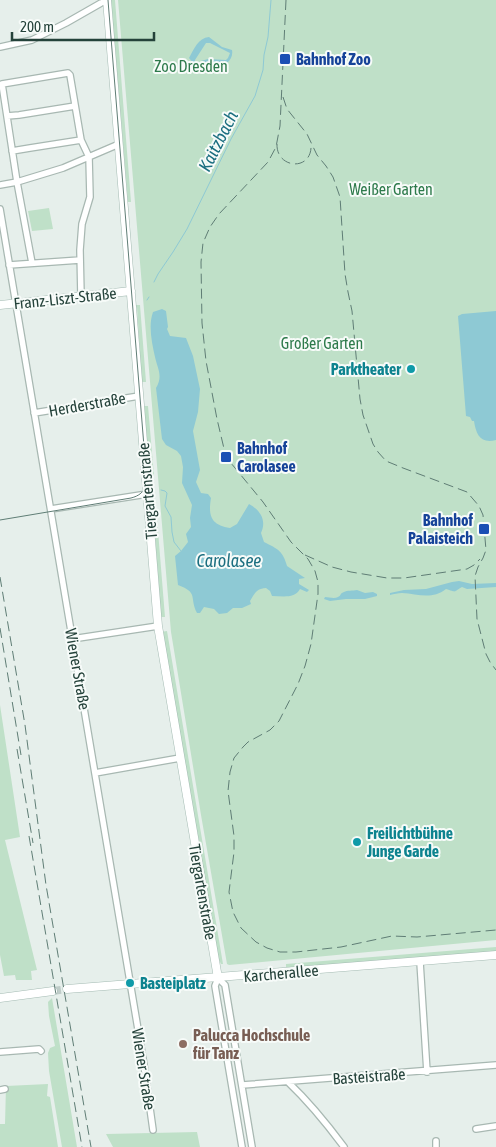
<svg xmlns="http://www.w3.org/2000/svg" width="496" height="1147" font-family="'Asap Condensed',sans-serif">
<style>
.green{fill:#bfe0c8}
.water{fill:#8ec9d4}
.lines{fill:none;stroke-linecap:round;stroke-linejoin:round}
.stream{stroke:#8ec9d4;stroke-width:1}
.secondary-tunnel{stroke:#bfccc8;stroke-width:8;stroke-dasharray:8 4;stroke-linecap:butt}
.street-casing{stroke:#a8b8b2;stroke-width:8}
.secondary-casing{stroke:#a4bbb3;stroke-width:9}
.street{stroke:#fff;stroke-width:5.5}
.secondary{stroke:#fff;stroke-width:8}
.tram{stroke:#5f7d75;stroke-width:1}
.rail{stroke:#5f7d75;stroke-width:1;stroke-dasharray:10 5;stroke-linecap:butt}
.transit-dot{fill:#1a4fb4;stroke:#f7fbf9;stroke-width:2}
.culture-dot{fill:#0f9aa8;stroke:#f7fbf9;stroke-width:2}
.education-dot{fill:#8d6e63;stroke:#f7fbf9;stroke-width:2}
.labels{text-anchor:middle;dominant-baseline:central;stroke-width:4;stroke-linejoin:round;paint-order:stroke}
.transit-label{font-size:16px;font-weight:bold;fill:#164399;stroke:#f7fbf9;text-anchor:start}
.park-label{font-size:16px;fill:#2d7a4b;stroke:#f7fbf9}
.street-label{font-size:16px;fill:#24423a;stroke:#f7fbf9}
.culture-label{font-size:16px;font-weight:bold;fill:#0d838f;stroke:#f7fbf9;text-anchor:start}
.education-label{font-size:16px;font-weight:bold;fill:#785e54;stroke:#f7fbf9;text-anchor:start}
.water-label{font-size:18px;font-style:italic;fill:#1c6f80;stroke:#f7fbf9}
</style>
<rect width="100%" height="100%" fill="#e6efeb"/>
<!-- green -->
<path class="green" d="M111,0H115L131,202H128Z
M118,0H496V940L229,965L227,964L201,815L171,632Z
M49,208L53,229L32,231L28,211Z
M135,305H140L146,382H142L137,308Z
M144,406H148L154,476L150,477Z
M156,506L165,617H160L161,616L153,510Z
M167,631L223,964H221L219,960L187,772L185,770L182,745L163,635L162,633L161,632Z
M0,705L20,837L5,840L37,970L31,971L32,980H16L15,975L4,976L0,955Z
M496,947V952L286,968V964Z
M52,998L77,1147H62L49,1071L48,1053L50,1048L55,1046L49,1016L48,1002Z
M48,1084L47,1096L50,1097L58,1147H0V1124H5L6,1086Z
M197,1132L200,1147H113L106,1134Z"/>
<!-- water -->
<path class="water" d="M209,37L222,47L232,50C233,55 231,60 227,63L212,62L206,65L205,62L201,61L208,59L226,60L228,58L230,53L210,43H206L195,60V61L196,62L194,64L189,58C194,49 198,38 209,37Z
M162,309L166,311L168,327L167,329L170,336L186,338L193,356L200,389L198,412L193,431L200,470L196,482L201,493L208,494L211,498C208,516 211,525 230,528L237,524L249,504C260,510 267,520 261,533L264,542C278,549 283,551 287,566L305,578L299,579V584L309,590L307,592L300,589C295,599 282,596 272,596L270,591L266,588C256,589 255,593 250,601L251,604L242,608H233L227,613L219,614L214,609L204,607L200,613H197C189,597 199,593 178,585L175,556L181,551L188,542L186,534L191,527L190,518L192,505L182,483L183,467L181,456L177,451L166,445L162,439L156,388C163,376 158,370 155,357C152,343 148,326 153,312Z
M496,311V440C481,444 476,435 474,421H472L470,417L466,416L458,316L462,314Z
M459,581L472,584L496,583V587L467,589L462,587C452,593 457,592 446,589C432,600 418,594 402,593C398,593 394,594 390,595V593L404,590L426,589L452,582Z
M357,590L365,593L373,592L377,594V596L365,599H346L330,601L324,599L325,597C329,597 334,599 338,597C342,595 339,594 344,592C347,590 353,591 357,590Z"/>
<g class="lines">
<!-- stream -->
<path class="stream" d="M154,282L158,274L173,252L187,229L231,139L255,96L263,70L264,55L268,37L271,0
M147,300L149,297
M161,490L165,491L167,493L165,506L171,517L172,532L174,542L181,551"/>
<!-- secondary-tunnel -->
<path class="secondary-tunnel" d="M53,991L67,989"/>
<!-- street casing -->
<g class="street-casing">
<path id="street" d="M0,47L32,40L66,23L101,3L107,1
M7,116L19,115L75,106
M12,151L30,148L81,140
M0,185L17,182L63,168L119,144
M0,209L144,1065L153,1130
M32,263L17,182L2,84L68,73L70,75L81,140L89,157L90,197L82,224L80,250L81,296
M9,265L80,260
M34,413L139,396
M51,509L147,494
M72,639L158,626
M95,773L180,758
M420,962L427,1072
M0,1052L39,1049L41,1051
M288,1082C309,1102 327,1124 344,1147
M242,1085L496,1065
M0,1090L5,1089
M476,1129L496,1126
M436,1141V1147
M242,1147L215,986L218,978L225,985L252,1147"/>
</g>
<!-- secondary casing -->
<g class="secondary-casing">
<path id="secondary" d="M107,0L158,626L218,978
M0,305L131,291
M67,989L496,955
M0,998L53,991"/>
</g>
<!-- street -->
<use href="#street" class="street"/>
<!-- secondary -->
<use href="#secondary" class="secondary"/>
<!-- tram -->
<path class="tram" d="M0,520L131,498C139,496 144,492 147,484L108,0"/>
<!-- rail -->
<path class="rail" d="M286,0L280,126L276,147L268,162L219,214L210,227L203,243L201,262L202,323L206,361L217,419L226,457L263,502L291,542L308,559L315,571L318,582V594L311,644L305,666L298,684L279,721L270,730L248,742L243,747L234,758L230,772L228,791L234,836V852L229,892L233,912L241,928L256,942L267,948L280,952H296L341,947L392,936L417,937L496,930
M283,97L287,109L307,134L317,155L326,166L333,177L340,197L345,274L348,292L352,311L360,399L363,415L373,444L378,452L386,461L403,468L467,492L479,506L483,515L486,550L483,558L478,567L475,576L477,619L486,654L490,662L496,670
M277,144C276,169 313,172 311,144
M305,555L332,567L351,572L387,578H404L467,569L474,565L480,559
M0,577L25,725L46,885L91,1147
M0,628L21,755
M17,749L33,843
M29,836L82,1147"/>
</g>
<!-- markers -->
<g class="transit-dot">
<rect x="279" y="53" width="12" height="12" rx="2.5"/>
<rect x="220" y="451" width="12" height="12" rx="2.5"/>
<rect x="478" y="523" width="12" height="12" rx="2.5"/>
</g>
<g class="culture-dot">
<circle cx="411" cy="369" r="5"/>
<circle cx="357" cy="842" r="5"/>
<circle cx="130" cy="983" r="5"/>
</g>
<circle class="education-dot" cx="183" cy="1044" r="5"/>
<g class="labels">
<!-- transit labels -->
<g class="transit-label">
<text x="296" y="59">Bahnhof Zoo</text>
<text x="237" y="448">Bahnhof<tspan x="237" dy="18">Carolasee</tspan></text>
<text x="473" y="520" text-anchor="end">Bahnhof<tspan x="473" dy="18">Palaisteich</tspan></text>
</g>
<!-- park labels -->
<g class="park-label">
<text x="191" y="66">Zoo Dresden</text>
<text x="391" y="189">Weißer Garten</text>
<text x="322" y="343">Großer Garten</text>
</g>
<!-- street labels -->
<g class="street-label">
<text transform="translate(65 298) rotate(-6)">Franz-Liszt-Straße</text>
<text transform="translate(87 404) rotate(-10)">Herderstraße</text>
<text transform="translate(147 491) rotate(-95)">Tiergartenstraße</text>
<text transform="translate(78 669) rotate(80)">Wiener Straße</text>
<text transform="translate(203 892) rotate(80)">Tiergartenstraße</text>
<text transform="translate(281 973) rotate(-5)">Karcherallee</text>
<text transform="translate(144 1069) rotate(81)">Wiener Straße</text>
<text transform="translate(369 1076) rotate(-4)">Basteistraße</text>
</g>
<!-- culture labels -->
<g class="culture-label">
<text x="401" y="369" text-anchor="end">Parktheater</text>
<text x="367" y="833">Freilichtbühne<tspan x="367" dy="18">Junge Garde</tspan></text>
<text x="140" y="983">Basteiplatz</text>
</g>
<!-- education labels -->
<g class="education-label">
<text x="193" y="1035">Palucca Hochschule<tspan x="193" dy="18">für Tanz</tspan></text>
</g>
<!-- water labels -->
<g class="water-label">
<text transform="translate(218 141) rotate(-63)">Kaitzbach</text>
<text x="229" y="560">Carolasee</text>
</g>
</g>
<!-- scale -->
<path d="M12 32v8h142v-8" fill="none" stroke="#24423a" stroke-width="2.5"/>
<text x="20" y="32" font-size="15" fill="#24423a" stroke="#f7fbf9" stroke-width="4" paint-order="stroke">200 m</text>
</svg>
